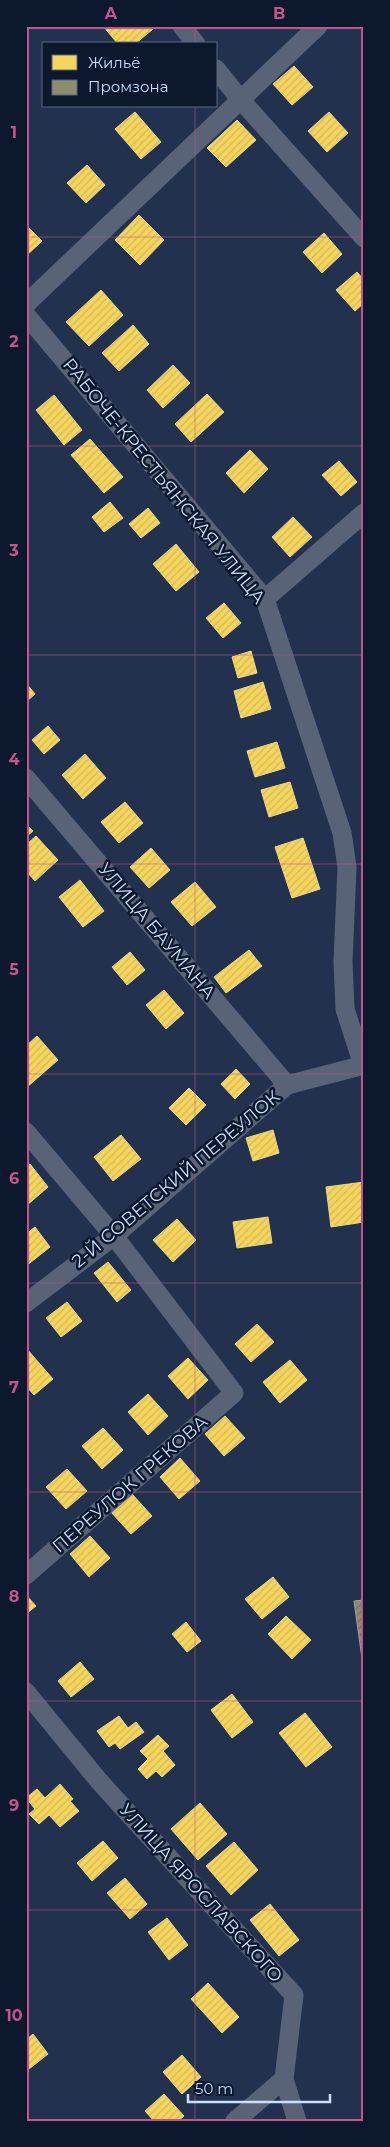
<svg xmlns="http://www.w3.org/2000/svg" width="390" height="2147" font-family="Montserrat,sans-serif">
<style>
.homes{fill:url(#homes-hatch);stroke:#e9d88c}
.industry{fill:url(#industry-hatch);stroke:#9fa599}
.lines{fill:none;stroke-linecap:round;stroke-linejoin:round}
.street{stroke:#586378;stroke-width:19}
.grid{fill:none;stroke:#c5538c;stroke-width:1;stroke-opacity:0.55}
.labels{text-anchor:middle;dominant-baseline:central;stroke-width:5;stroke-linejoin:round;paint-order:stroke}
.street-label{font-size:18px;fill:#cbdefd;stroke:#0b182e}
.neatline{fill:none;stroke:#c5538c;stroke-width:2}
.grid-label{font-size:16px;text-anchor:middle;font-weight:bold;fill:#c5538c}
</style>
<defs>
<pattern id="homes-hatch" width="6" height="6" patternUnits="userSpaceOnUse" patternTransform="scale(1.25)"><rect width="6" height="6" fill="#f6d55c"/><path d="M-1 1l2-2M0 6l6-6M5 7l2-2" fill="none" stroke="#d1b859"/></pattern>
<pattern id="industry-hatch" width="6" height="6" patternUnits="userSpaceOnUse" patternTransform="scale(1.25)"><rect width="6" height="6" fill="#8c8c6e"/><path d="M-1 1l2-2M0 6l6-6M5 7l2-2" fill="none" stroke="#707262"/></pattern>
</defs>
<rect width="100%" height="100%" fill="#22324e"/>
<!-- homes -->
<path class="homes" d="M103,26H151L153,29L135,44H118Z
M294,66L313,87L292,105L273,84Z
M135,112L161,142L141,159L115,129Z
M329,112L348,133L327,152L308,131Z
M237,120L256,140L226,167L207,148Z
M87,165L105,185L86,203L67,183Z
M139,215L164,240L140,265L115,240Z
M26,225L42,241L26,256Z
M324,233L342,254L322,273L303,252Z
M357,272L364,280V303L355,311L336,290Z
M101,290L123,315L89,346L66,322Z
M133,325L149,344L119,371L102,353Z
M173,365L190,383L163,408L147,390Z
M207,394L224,412L191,442L175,424Z
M54,395L82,430L64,445L36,410Z
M90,439L123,477L104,493L71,455Z
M250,450L268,469L244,493L226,473Z
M339,461L357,482L341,496L322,475Z
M110,502L123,518L104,532L92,517Z
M148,508L160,523L141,538L129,524Z
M293,517L312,537L290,557L272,537Z
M176,544L199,572L176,591L153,564Z
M224,603L241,623L223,638L206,618Z
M251,651L257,673L238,678L232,657Z
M263,682L271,709L241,718L234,691Z
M26,683L35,694L26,702Z
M48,726L60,740L44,754L32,740Z
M277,742L285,768L255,777L247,751Z
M85,754L106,778L83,799L62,775Z
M290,782L298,808L269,817L261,790Z
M125,802L143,823L119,843L101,822Z
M26,824L33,831L26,837Z
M36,836L58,860L35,881L26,871V845Z
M303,838L320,889L292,898L275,847Z
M151,848L170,870L149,888L130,867Z
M80,880L104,911L83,927L59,897Z
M195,882L216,907L192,926L171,902Z
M249,950L262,966L226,993L214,977Z
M130,952L145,970L127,985L112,967Z
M164,990L184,1013L166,1029L146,1005Z
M37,1036L58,1060L26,1088V1046Z
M236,1069L250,1084L235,1099L221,1084Z
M189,1088L206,1105L186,1125L169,1108Z
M273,1130L279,1153L253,1161L246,1138Z
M121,1135L141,1159L113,1181L94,1157Z
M30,1164L48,1187L26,1206V1167Z
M364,1182V1222L331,1227L326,1187Z
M268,1217L272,1243L237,1248L233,1222Z
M177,1219L196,1240L173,1262L153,1240Z
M35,1227L50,1247L26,1266V1234Z
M108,1262L131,1290L117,1302L94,1273Z
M67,1302L82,1321L61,1337L46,1318Z
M257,1324L274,1342L251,1362L235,1344Z
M26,1348L53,1379L34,1395L26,1386Z
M188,1358L208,1380L188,1399L168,1376Z
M290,1360L307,1380L280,1403L263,1382Z
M148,1394L168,1416L148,1435L128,1412Z
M225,1416L245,1438L224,1456L205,1434Z
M103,1428L123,1450L102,1469L82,1446Z
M180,1458L200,1481L179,1499L160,1477Z
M67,1469L87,1491L66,1509L46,1487Z
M132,1494L152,1516L131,1534L111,1512Z
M90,1536L110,1558L89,1577L70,1554Z
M273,1577L289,1597L262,1619L245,1599Z
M26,1595L36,1606L26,1614Z
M286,1616L311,1640L292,1659L268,1634Z
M186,1622L201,1641L187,1652L172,1634Z
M80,1662L94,1679L71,1697L58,1681Z
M232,1694L253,1722L232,1738L211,1710Z
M305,1713L332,1747L306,1767L279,1733Z
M119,1716L128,1728L136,1722L144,1732L120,1749L115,1743L109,1747L97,1731Z
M158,1735L169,1746L163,1751L175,1765L162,1777L156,1771L147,1779L138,1769L148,1759L140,1751Z
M60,1784L73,1799L70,1801L79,1811L60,1827L49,1815L39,1824L29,1814L35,1809L26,1798L37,1789L45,1798Z
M200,1803L227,1834L198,1860L171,1829Z
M103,1841L118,1858L92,1881L77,1863Z
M234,1842L258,1870L231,1895L206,1866Z
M125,1878L147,1904L130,1919L107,1893Z
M270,1904L299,1940L279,1956L250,1920Z
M167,1918L188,1945L169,1960L148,1932Z
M208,1983L239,2017L222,2033L191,1999Z
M33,2034L48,2054L29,2069L26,2066V2040Z
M182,2055L201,2077L182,2094L163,2072Z
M164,2094L184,2116L178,2121H154L145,2111Z"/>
<!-- industry -->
<path class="industry" d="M364,1600V1673L354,1601Z"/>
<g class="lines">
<!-- street -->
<path class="street" d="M182,26L196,44
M216,69L240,99L364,238
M26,304L318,26
M26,315L265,599L342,833L347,867L343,962L345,1009L363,1065
M265,599L364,513
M26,778L287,1085
M26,1132L114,1236L234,1393L26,1575
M26,1303L114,1236L287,1085L364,1065
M26,1692L99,1781L294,1995L284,2079L297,2121
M235,2121L284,2079"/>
</g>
<!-- grid -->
<path class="grid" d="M195,26V44M195,106V2121M26,237H364M26,446H364M26,655H364M26,864H364M26,1074H364M26,1283H364M26,1492H364M26,1701H364M26,1910H364"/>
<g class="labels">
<!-- street labels -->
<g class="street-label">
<text transform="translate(164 481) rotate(51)">РАБОЧЕ-КРЕСТЬЯНСКАЯ УЛИЦА</text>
<text transform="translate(157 931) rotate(50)">УЛИЦА БАУМАНА</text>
<text transform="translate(176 1179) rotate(-40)">2-Й СОВЕТСКИЙ ПЕРЕУЛОК</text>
<text transform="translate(130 1484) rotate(-41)">ПЕРЕУЛОК ГРЕКОВА</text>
<text transform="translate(201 1893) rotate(48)">УЛИЦА ЯРОСЛАВСКОГО</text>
</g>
</g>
<!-- border -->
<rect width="390" height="2147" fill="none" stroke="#0b182e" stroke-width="55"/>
<!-- legend -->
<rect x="42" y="42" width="175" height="65" fill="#0b182e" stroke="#586781"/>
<rect x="52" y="55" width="25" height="15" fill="#f6d55c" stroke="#586781"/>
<text x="88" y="68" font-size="15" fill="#cbdefd">Жильё</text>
<rect x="52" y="80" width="25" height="15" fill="#8c8c6e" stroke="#586781"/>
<text x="88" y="92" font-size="15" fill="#cbdefd">Промзона</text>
<!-- scale -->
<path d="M188 2094v8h142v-8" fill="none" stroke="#cbdefd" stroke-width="2.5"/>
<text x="195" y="2094" font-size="15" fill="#cbdefd" stroke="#0b182e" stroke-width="4" paint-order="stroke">50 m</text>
<rect x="28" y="28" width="334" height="2092" class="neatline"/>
<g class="grid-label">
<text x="111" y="19">A</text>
<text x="279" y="19">B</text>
<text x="14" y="138">1</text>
<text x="14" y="347">2</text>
<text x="14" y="556">3</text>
<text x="14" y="765">4</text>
<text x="14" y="975">5</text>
<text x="14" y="1184">6</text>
<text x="14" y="1393">7</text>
<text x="14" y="1602">8</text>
<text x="14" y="1811">9</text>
<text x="14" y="2021">10</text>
</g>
</svg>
